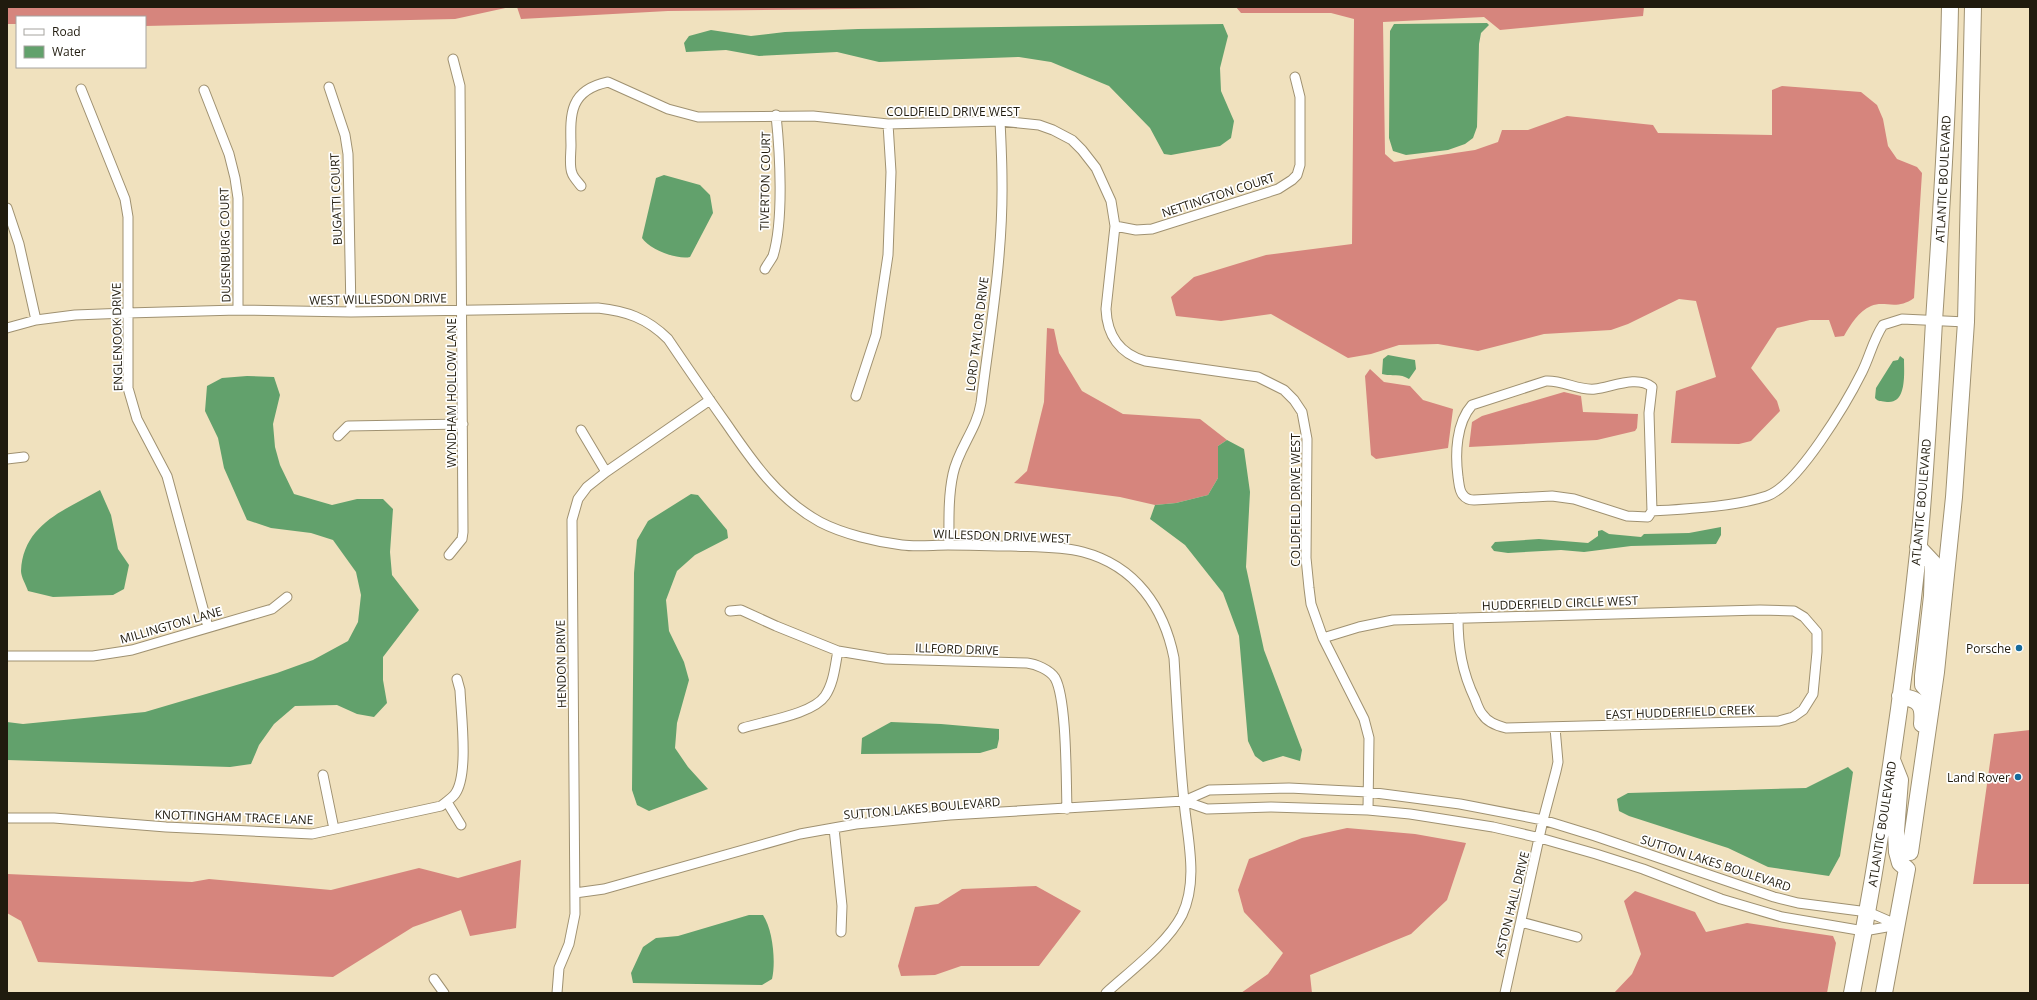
<svg xmlns="http://www.w3.org/2000/svg" width="2037" height="1000" font-family="'Open Sans',sans-serif">
<style>
.forest{fill:#d6857d}
.water{fill:#62a16c}
.lines{fill:none;stroke-linecap:round;stroke-linejoin:round}
.minor-casing{stroke:#9f9171;stroke-width:11}
.trunk-casing{stroke:#9f9171;stroke-width:18}
.minor{stroke:#fff;stroke-width:9}
.trunk{stroke:#fff;stroke-width:16}
.poi-dot{fill:#176b9c;stroke:#fff;stroke-width:1.5}
.labels{text-anchor:middle;dominant-baseline:central;stroke-width:3.5;stroke-linejoin:round;paint-order:stroke}
.street-label{font-size:12px;fill:#201b0e;stroke:#fff}
.poi-label{font-size:12px;fill:#201b0e;stroke:#fff;text-anchor:end}
</style>
<rect width="100%" height="100%" fill="#f0e1be"/>
<!-- forest -->
<path class="forest" d="M7,7H510L455,19L145,26V17H17V24H7Z
M517,7H1026L668,11L521,19Z
M1236,7H1644L1643,16L1500,30L1484,17L1383,22L1385,154L1394,162L1475,150L1498,142L1502,130H1528L1567,116L1653,125L1658,133L1772,135V90L1782,86L1861,92L1877,105L1883,119L1888,146L1897,159L1917,167L1922,173L1914,298C1896,311 1885,300 1871,306C1859,311 1850,325 1844,336L1835,337L1829,320H1810L1777,328L1751,368L1777,401L1780,411L1751,441L1739,444L1671,443L1676,391L1716,377L1696,301L1679,299L1628,324L1611,330L1544,334L1478,351L1438,344L1399,345L1371,354L1348,358L1271,314L1221,321L1176,316L1171,297L1194,277L1266,255L1352,244L1354,19L1331,13H1241Z
M1047,328L1054,329L1059,353L1082,391L1123,414L1200,419L1227,440L1218,446V478L1208,495L1176,503L1155,505L1120,497L1014,483L1027,471L1044,402Z
M1370,369L1384,382L1410,386L1423,400L1453,409L1448,448L1376,459L1371,455L1365,376Z
M1564,392L1581,396L1583,412L1638,414L1637,428L1635,431L1597,440L1469,447L1472,422L1482,416Z
M2030,730V884H1973L1994,734Z
M1347,828L1415,834L1466,843L1447,900L1411,934L1310,975L1312,993H1241L1268,974L1283,953L1244,912L1238,890L1249,859L1302,838Z
M521,860L516,928L470,936L461,910L413,927L333,977L38,962L21,921L7,913V874L192,882L209,879L331,890L419,868L458,878Z
M1036,886L1081,911L1039,966H961L935,975L901,976L898,966L915,907L938,904L962,889Z
M1635,891L1695,912L1706,932L1747,923L1833,936L1836,943L1827,993H1614L1632,974L1641,954L1624,901Z"/>
<!-- water -->
<path class="water" d="M1487,23L1489,25L1481,33L1479,44L1477,127L1473,138L1465,144L1448,150L1406,155L1393,151L1389,138L1390,31L1394,24Z
M1223,24L1228,36L1220,68L1221,91L1234,121L1231,138L1220,146L1171,155L1164,154L1150,128L1109,86L1051,62L1019,57L879,62L837,52L759,56L726,50L686,52L684,43L689,36L711,30L751,36L785,32L858,29Z
M664,175L700,185L710,195L713,213L690,257C677,260 649,249 642,238L656,178Z
M1388,355L1415,360L1416,369L1409,379C1400,373 1392,377 1382,374L1383,359Z
M1900,356L1904,359C1904,373 1907,404 1887,402C1882,401 1878,402 1875,398L1876,388L1893,361L1898,360Z
M247,376L274,377L280,395L273,424L275,447L280,465L294,494L332,505L357,499H383L393,509L390,552L392,575L419,610L383,657V680L387,703L374,717L357,714L337,705L295,706L274,724L259,745L251,764L230,767L7,760V722L23,724L145,712L277,673L313,660L348,641L358,622L361,595L356,572L333,540L311,533L271,528L247,520L224,468L218,438L205,411L207,386L222,378Z
M1227,440L1244,449L1250,492L1246,567L1264,650L1302,750L1300,761L1283,756L1263,762L1255,756L1248,741L1239,636L1223,593L1185,545L1150,519L1155,505L1176,503L1208,495L1218,478V446Z
M100,490L111,515L118,549L129,565L124,589L113,595L53,597L28,591C26,585 21,577 21,571C23,524 65,510 100,490Z
M691,494L698,495L727,530L728,538L695,555L677,571L666,600L669,631L684,662L689,680L677,723L675,748L688,767L708,789L649,811L637,805L632,790L634,573L637,540L648,521Z
M1721,527V535L1716,544L1631,546L1584,552L1561,550L1508,553L1494,551L1491,547L1495,542L1539,539L1588,543L1598,536V531L1602,530L1609,534L1641,537L1644,534L1689,533Z
M891,722L941,724L999,729V739L997,748L980,753L861,754L862,738Z
M1848,767L1853,772L1840,856L1829,876L1768,867L1728,848L1629,816L1619,811L1617,799L1628,793L1806,788Z
M749,915H763C773,930 776,962 772,979L762,985L633,983L631,973L643,947L656,938L678,936Z"/>
<g class="lines">
<!-- minor casing -->
<g class="minor-casing">
<path id="minor" d="M329,87L345,135L348,154L351,312
M81,89L125,199L128,217V388L137,419L167,476L208,627
M204,90L229,154L235,178L238,198V310
M581,186C578,182 573,177 572,173C569,166 571,154 571,145C570,113 570,90 608,82L668,109L698,117L813,116L888,124L1000,121L1039,125L1053,130L1072,140L1082,150L1096,168L1111,201L1115,226L1106,309C1107,335 1120,354 1145,361L1258,377L1284,390L1294,400L1302,412L1307,439L1306,558L1309,588L1311,604L1323,638L1364,719L1369,738L1368,810
M7,208L19,244L36,320
M1115,226L1136,230L1152,229L1278,189L1292,180L1297,175L1300,165V97L1295,77
M765,269C767,265 771,260 773,256C784,220 780,153 776,115
M7,328L36,320L75,315L127,313L238,310L351,312L598,308C626,311 647,318 668,339C687,367 706,395 726,423C752,461 778,499 820,522C843,534 877,542 902,545C917,547 933,545 948,545C969,545 990,546 1011,546C1034,547 1061,546 1083,552C1136,566 1164,608 1174,658C1177,706 1179,754 1184,801C1187,837 1199,880 1182,915C1167,944 1130,971 1106,993
M1546,381C1563,380 1579,391 1595,389C1612,387 1637,375 1652,387L1649,413L1652,511L1648,517L1627,516L1574,499L1552,496L1474,500C1469,500 1466,499 1463,495C1459,491 1459,483 1458,477C1455,454 1456,423 1472,405Z
M856,396L876,335L888,255L891,172L888,124
M581,430L606,472
M338,436L348,426L463,424
M7,459L24,457
M1652,511C1686,509 1734,507 1767,496C1798,485 1847,402 1862,372C1870,356 1873,340 1883,325L1902,319L1966,322
M949,545C949,522 948,497 953,474C958,449 977,429 981,403C990,330 1003,256 1002,182C1002,162 1001,141 1000,121
M449,555L462,539L463,532L460,86L453,59
M730,611L741,610L776,626L838,651L886,659L1027,663C1036,664 1050,670 1055,678C1067,699 1066,782 1067,809
M1323,638L1359,627L1393,620L1760,610L1794,611L1804,617L1817,632V652L1813,694L1803,710L1793,717L1779,721L1506,728C1498,726 1488,723 1483,715C1479,711 1477,704 1475,699C1462,672 1458,647 1458,618
M7,656H93L132,650L272,609L287,597
M743,728C765,721 813,714 825,696C834,683 835,665 838,651
M323,775L334,829
M1184,801L1209,790L1289,788L1368,792L1460,804L1543,820L1595,836L1774,897L1798,903L1868,912L1898,925
M447,802L461,825
M7,818H54L166,827L312,834L441,806C446,802 452,798 455,794C469,775 461,714 460,690L457,679
M834,828L842,906L841,932
M575,893L604,889L800,834L856,824L950,815L1184,801L1207,809L1271,807L1368,810L1410,814L1493,827L1540,838L1596,854L1643,869L1721,899L1782,917L1864,931L1898,925
M1521,922L1577,937
M434,979L444,993
M557,993L559,968L569,944L575,914L572,520L578,499L587,487L606,472L710,400
M1505,993L1543,820L1556,771L1558,762L1555,728"/>
</g>
<!-- trunk casing -->
<g class="trunk-casing">
<path id="trunk" d="M1918,547L1933,563L1932,596L1923,676V685L1932,695
M1900,696C1919,700 1924,703 1922,724
M1910,852L1936,672L1954,497L1966,322L1973,7
M1852,993C1881,845 1903,695 1919,544C1926,470 1930,395 1934,321C1941,216 1948,112 1950,7
M1884,993L1907,869L1900,863L1897,852L1896,831L1900,780L1892,760"/>
</g>
<!-- minor -->
<use href="#minor" class="minor"/>
<!-- trunk -->
<use href="#trunk" class="trunk"/>
</g>
<!-- markers -->
<g class="poi-dot">
<circle cx="2019" cy="648" r="4"/>
<circle cx="2018" cy="777" r="4"/>
</g>
<g class="labels">
<!-- street labels -->
<g class="street-label">
<text x="953" y="111">COLDFIELD DRIVE WEST</text>
<text transform="translate(1943 179) rotate(-87)">ATLANTIC BOULEVARD</text>
<text transform="translate(765 181) rotate(-89)">TIVERTON COURT</text>
<text transform="translate(1218 195) rotate(-18)">NETTINGTON COURT</text>
<text transform="translate(336 199) rotate(-92)">BUGATTI COURT</text>
<text transform="translate(225 245) rotate(-91)">DUSENBURG COURT</text>
<text transform="translate(378 299) rotate(-1)">WEST WILLESDON DRIVE</text>
<text transform="translate(977 334) rotate(-83)">LORD TAYLOR DRIVE</text>
<text transform="translate(117 337) rotate(-91)">ENGLENOOK DRIVE</text>
<text transform="translate(451 393) rotate(-90)">WYNDHAM HOLLOW LANE</text>
<text transform="translate(1295 500) rotate(-90)">COLDFIELD DRIVE WEST</text>
<text transform="translate(1921 502) rotate(-85)">ATLANTIC BOULEVARD</text>
<text transform="translate(1002 536) rotate(2)">WILLESDON DRIVE WEST</text>
<text transform="translate(1560 603) rotate(-2)">HUDDERFIELD CIRCLE WEST</text>
<text transform="translate(171 625) rotate(-16)">MILLINGTON LANE</text>
<text transform="translate(957 649) rotate(2)">ILLFORD DRIVE</text>
<text transform="translate(561 664) rotate(-91)">HENDON DRIVE</text>
<text transform="translate(1680 712) rotate(-2)">EAST HUDDERFIELD CREEK</text>
<text transform="translate(922 808) rotate(-5)">SUTTON LAKES BOULEVARD</text>
<text transform="translate(234 817) rotate(2)">KNOTTINGHAM TRACE LANE</text>
<text transform="translate(1882 824) rotate(-81)">ATLANTIC BOULEVARD</text>
<text transform="translate(1716 863) rotate(18)">SUTTON LAKES BOULEVARD</text>
<text transform="translate(1512 904) rotate(-76)">ASTON HALL DRIVE</text>
</g>
<!-- poi labels -->
<g class="poi-label">
<text x="2011" y="648">Porsche</text>
<text x="2010" y="777">Land Rover</text>
</g>
</g>
<!-- border -->
<rect width="2037" height="1000" fill="none" stroke="#201b0e" stroke-width="16"/>
<!-- legend -->
<rect x="16" y="16" width="130" height="52" fill="#ffffff" stroke="#a6a49f"/>
<rect x="24" y="29" width="20" height="6" fill="#ffffff" stroke="#a6a49f"/>
<text x="52" y="36" font-size="12" fill="#201b0e">Road</text>
<rect x="24" y="46" width="20" height="12" fill="#62a16c" stroke="#a6a49f"/>
<text x="52" y="56" font-size="12" fill="#201b0e">Water</text>
</svg>
